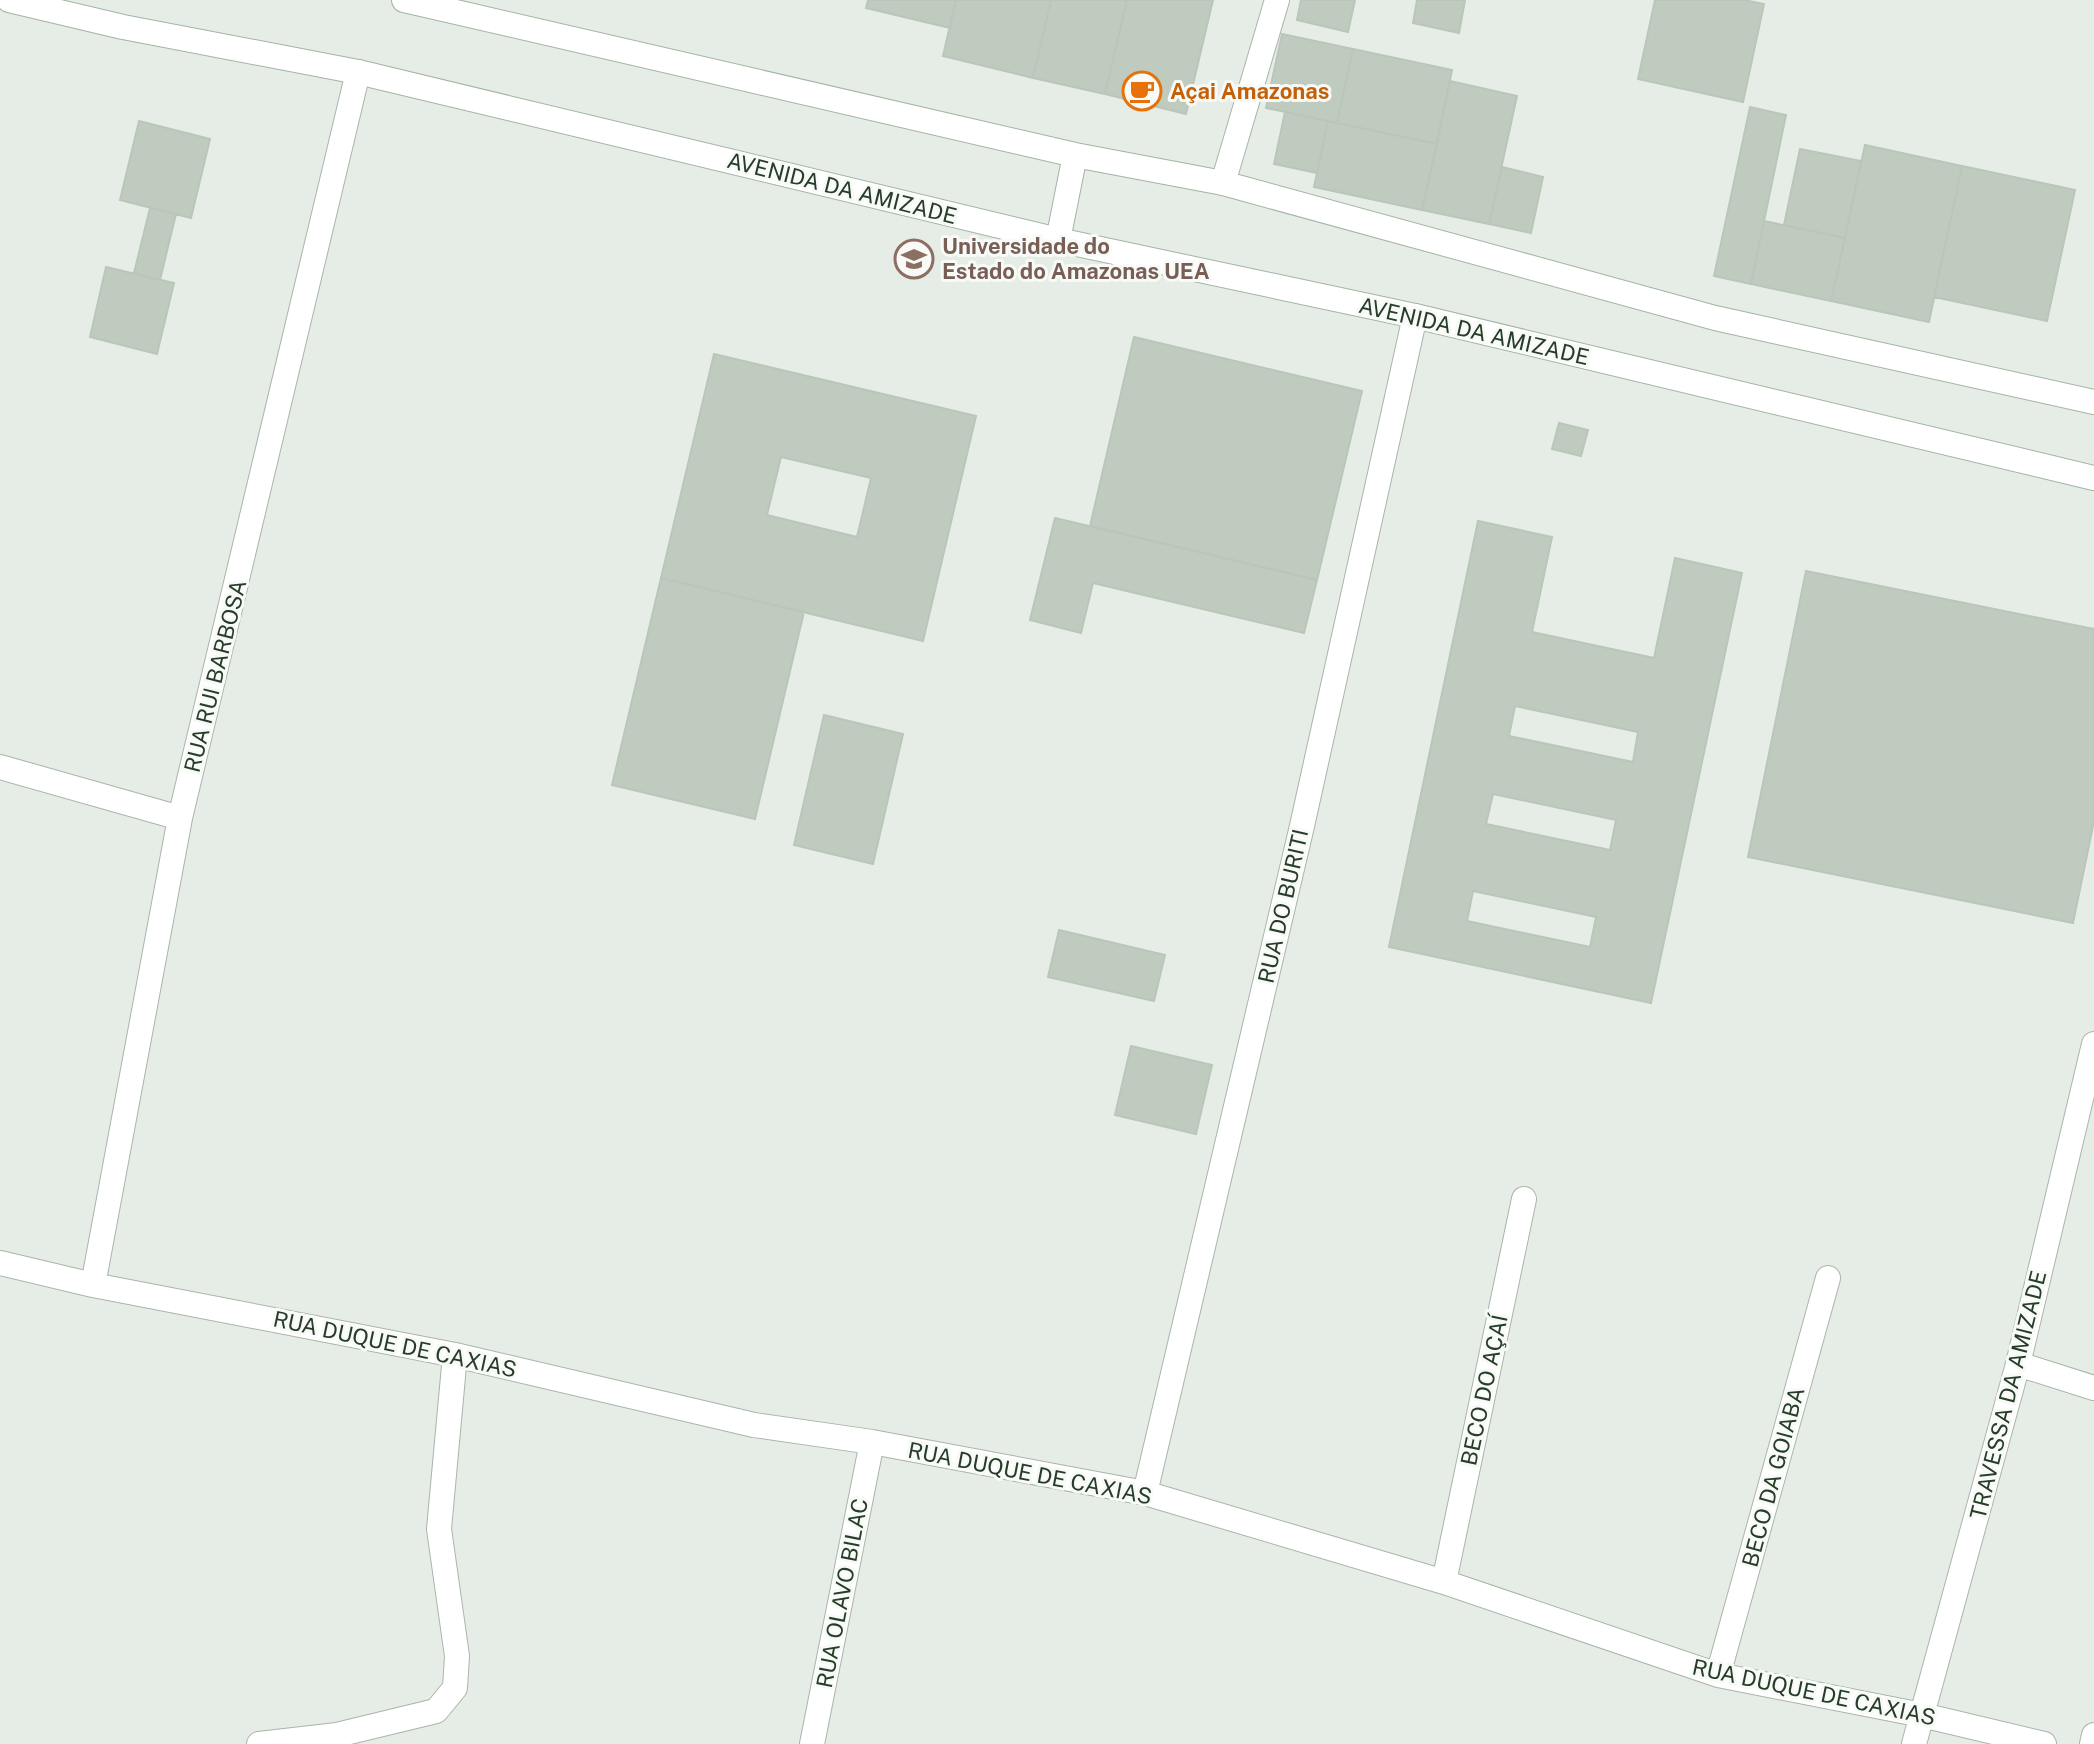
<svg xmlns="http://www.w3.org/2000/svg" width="2094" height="1744" font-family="'Public Sans',sans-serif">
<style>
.building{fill:#bfcbbe;stroke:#b9c6b9;stroke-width:2;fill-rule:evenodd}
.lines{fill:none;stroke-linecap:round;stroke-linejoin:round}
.minor-casing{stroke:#a9b5aa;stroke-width:26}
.secondary-casing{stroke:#a2b5a3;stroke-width:26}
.minor{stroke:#fff;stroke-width:24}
.secondary{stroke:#fff;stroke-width:24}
.labels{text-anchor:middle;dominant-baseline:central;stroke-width:6;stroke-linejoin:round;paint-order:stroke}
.food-label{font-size:22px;font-weight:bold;fill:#c56008;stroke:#f7faf6;text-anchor:start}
.street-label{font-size:22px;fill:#273d29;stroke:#f7faf6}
.education-label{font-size:22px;font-weight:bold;fill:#785e54;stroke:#f7faf6;text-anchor:start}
</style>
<rect width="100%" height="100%" fill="#e6ede6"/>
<!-- building -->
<path class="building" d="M868,0H956L950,28L866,8Z
M956,0H1051L1033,78L943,56Z
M1051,0H1127L1105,94L1033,78Z
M1127,0H1213L1186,114L1105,94Z
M1301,0H1355L1348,32L1297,20Z
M1417,0H1465L1459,33L1413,23Z
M1655,0H1744L1764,4L1743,102L1638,79Z
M1282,34L1353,49L1337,123L1266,108Z
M1353,49L1452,70L1437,144L1337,123Z
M1450,81L1517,96L1489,224L1422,210Z
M1750,107L1786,115L1751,284L1714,276Z
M1285,112L1328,121L1317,173L1274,164Z
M139,121L210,139L191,218L120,200Z
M1328,121L1437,144L1422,210L1314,187Z
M1865,145L1962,166L1929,322L1831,301Z
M1800,149L1861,161L1845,238L1784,225Z
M1962,166L2075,190L2047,321L1934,297Z
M1502,167L1543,177L1531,233L1489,224Z
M150,208L176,214L160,280L134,273Z
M1764,221L1845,238L1831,301L1751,284Z
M106,267L174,283L157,354L90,337Z
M1134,337L1362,391L1317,580L1090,526Z
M714,354L976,416L923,641L661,578ZM781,457L871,478L857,537L767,515Z
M1559,423L1588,430L1581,456L1552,449Z
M1055,518L1317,580L1304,633L1093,583L1081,633L1030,620Z
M1478,521L1552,537L1532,632L1654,658L1675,558L1742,573L1651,1003L1389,947ZM1515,706L1638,732L1633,762L1509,736ZM1493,794L1616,820L1610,850L1486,824ZM1473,891L1596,917L1590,947L1467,921Z
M1806,571L2094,629V821L2073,923L1748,857Z
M661,578L804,612L755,819L612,785Z
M824,715L903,734L873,864L794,845Z
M1059,930L1165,955L1154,1001L1048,977Z
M1131,1046L1212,1065L1196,1134L1115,1115Z"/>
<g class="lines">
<!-- minor casing -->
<g class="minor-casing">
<path id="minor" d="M1223,183L1277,0
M0,767L180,818
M0,1263L93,1285L455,1355L754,1425L872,1442L1145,1493L1444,1582L1718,1675L1922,1715L2044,1744
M93,1285L180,818L358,72
M2018,1364L2094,1388
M1145,1493L1302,826L1415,316
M1444,1582L1524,1199
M1718,1675L1828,1278
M259,1744L337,1735L436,1711L455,1688L457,1656L439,1529L455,1355
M812,1744L872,1442
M1914,1744L2018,1364L2094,1044
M2092,1744L2094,1735"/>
</g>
<!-- secondary casing -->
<g class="secondary-casing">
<path id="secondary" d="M9,0L123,27L358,72L1058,240L1415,316L2094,478
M404,0L1075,155L1223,183L1715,318L2094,402
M1058,240L1075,155"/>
</g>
<!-- minor -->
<use href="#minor" class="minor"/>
<!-- secondary -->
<use href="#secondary" class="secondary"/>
</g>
<!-- icons -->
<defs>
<g id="cafe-ring" transform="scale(2)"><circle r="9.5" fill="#f7faf6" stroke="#e8710a" stroke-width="1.5"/><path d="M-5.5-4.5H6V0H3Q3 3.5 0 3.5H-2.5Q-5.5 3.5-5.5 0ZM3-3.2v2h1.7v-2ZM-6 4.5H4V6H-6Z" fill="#e8710a"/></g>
<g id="university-ring" transform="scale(2)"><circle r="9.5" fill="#f7faf6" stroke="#8d6e63" stroke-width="1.5"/><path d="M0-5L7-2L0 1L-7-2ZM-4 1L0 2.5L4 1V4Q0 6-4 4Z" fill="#8d6e63"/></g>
</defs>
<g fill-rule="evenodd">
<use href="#cafe-ring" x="1142" y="91"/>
<use href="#university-ring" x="914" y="259"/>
</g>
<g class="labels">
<!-- food labels -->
<g class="food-label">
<text x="1170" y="91">Açai Amazonas</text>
</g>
<!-- street labels -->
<g class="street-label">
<text transform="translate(842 188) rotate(14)">AVENIDA DA AMIZADE</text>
<text transform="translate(1474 331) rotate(13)">AVENIDA DA AMIZADE</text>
<text transform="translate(215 676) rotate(-76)">RUA RUI BARBOSA</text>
<text transform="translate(1283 906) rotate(-77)">RUA DO BURITI</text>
<text transform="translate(395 1344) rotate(12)">RUA DUQUE DE CAXIAS</text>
<text transform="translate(1484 1390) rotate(-78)">BECO DO AÇAÍ</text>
<text transform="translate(2008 1395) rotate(-76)">TRAVESSA DA AMIZADE</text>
<text transform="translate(1030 1473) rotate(11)">RUA DUQUE DE CAXIAS</text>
<text transform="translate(1773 1477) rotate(-75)">BECO DA GOIABA</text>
<text transform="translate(842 1593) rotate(-79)">RUA OLAVO BILAC</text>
<text transform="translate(1814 1692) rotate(12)">RUA DUQUE DE CAXIAS</text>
</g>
<!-- education labels -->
<g class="education-label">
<text x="942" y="246">Universidade do<tspan x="942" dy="25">Estado do Amazonas UEA</tspan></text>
</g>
</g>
</svg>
